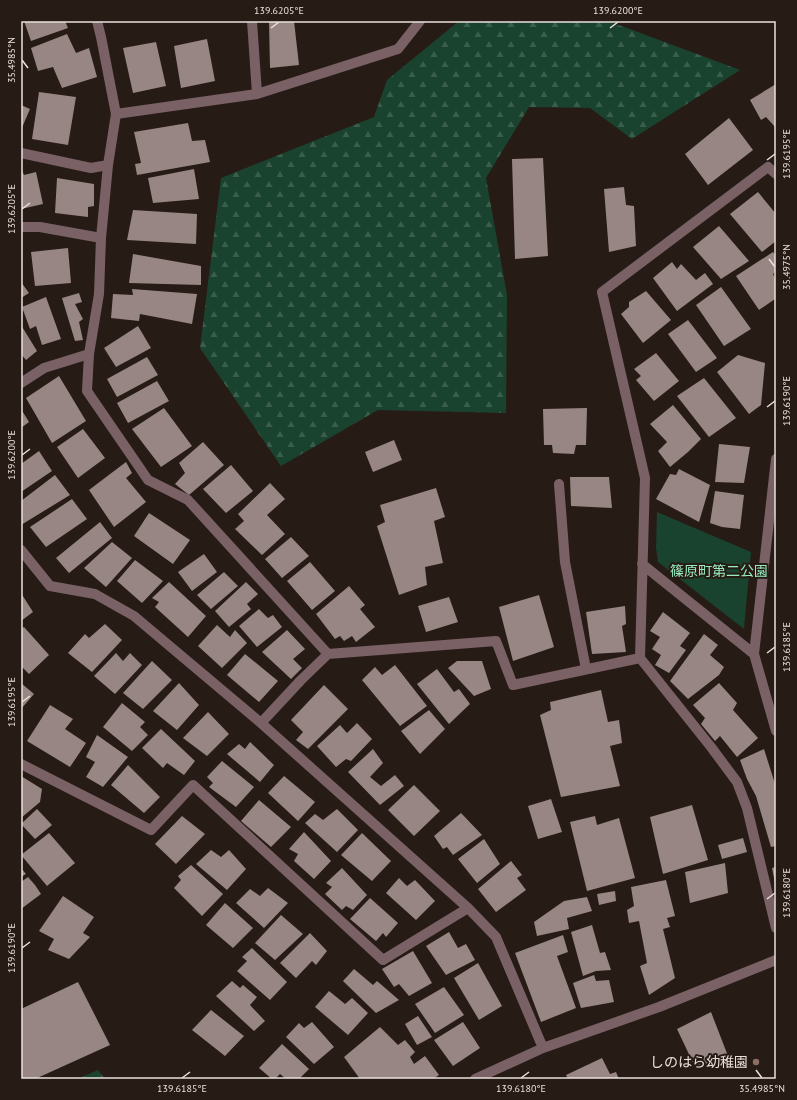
<svg xmlns="http://www.w3.org/2000/svg" width="797" height="1100" font-family="'PT Sans','Noto Sans JP',sans-serif">
<style>
.forest{fill:url(#forest-firs)}
.park{fill:#19432e}
.building{fill:#988685}
.lines{fill:none;stroke-linecap:round;stroke-linejoin:round}
.minor{stroke:#7a6166;stroke-width:10}
.ticks{fill:none;stroke:#eae1dd;stroke-width:1.5}
.education-dot{fill:#8d6e63;stroke:#271b15;stroke-width:1.5}
.labels{text-anchor:middle;dominant-baseline:central;stroke-width:4;stroke-linejoin:round;paint-order:stroke}
.park-label{font-size:14px;fill:#97ebbd;stroke:#271b15}
.poi-label{font-size:14px;fill:#eae1dd;stroke:#271b15;text-anchor:end}
.neatline{fill:none;stroke:#eae1dd;stroke-width:1.5}
.ticks-label{font-size:10px;text-anchor:middle;fill:#eae1dd}
</style>
<defs>
<pattern id="forest-firs" width="22" height="20" patternUnits="userSpaceOnUse"><rect width="22" height="20" fill="#19432e"/><path d="M5 1l3.5 6h-7zM16 11l3.5 6h-7z" fill="#3b5e4c"/></pattern>
</defs>
<rect width="100%" height="100%" fill="#271b15"/>
<!-- forest -->
<path class="forest" d="M459,21H608L740,70L632,139L590,108L529,107L486,178L507,295L506,413L378,410L281,466L200,348L221,178L374,117L387,80Z
M98,1070L105,1079H78Z"/>
<!-- park -->
<path class="park" d="M657,512L751,552L744,629L658,562L656,548Z"/>
<!-- building -->
<path class="building" d="M24,21H65L68,28L31,41Z
M269,21H294L299,65L270,68Z
M67,34L76,53L89,48L97,77L62,88L53,67L38,71L31,48Z
M207,39L215,81L181,88L174,46Z
M156,42L166,86L133,93L123,48Z
M776,84V128L766,117L761,120L750,100Z
M39,92L76,97L68,145L32,139Z
M21,105L30,109L21,130Z
M729,118L753,150L708,185L685,154Z
M188,123L192,141L205,140L210,162L137,175L135,164L141,163L134,132Z
M543,158L548,256L515,259L512,159Z
M21,168L24,175L36,172L43,204L21,209Z
M194,169L199,199L153,203L148,178Z
M57,178L94,184V206L88,207V217L55,213Z
M624,187L626,205L634,206L636,246L609,252L604,189Z
M758,192L776,214V241L762,252L730,214Z
M133,210L197,214L196,244L127,240Z
M719,226L749,261L721,279L693,247Z
M68,248L71,283L35,286L31,252Z
M773,252L776,256V271L773,274L776,280V297L775,299L759,310L736,276Z
M133,254L201,266V285L129,283Z
M672,262L677,269L681,264L696,280L705,273L713,284L677,311L653,278Z
M21,282L29,293L21,298Z
M721,287L751,329L724,346L696,305Z
M132,289L197,294L192,324L140,314L139,321L111,318L113,294L133,295Z
M646,291L671,320L643,343L621,314L629,307V302Z
M79,293L82,302L75,304L83,319L79,322L83,340L75,341L62,298Z
M46,297L61,339L42,345L36,326L30,329L22,307Z
M688,320L717,358L696,372L668,334Z
M21,325L37,351L26,360L21,354Z
M138,326L151,348L116,367L104,348Z
M656,353L679,381L654,401L636,380L641,376L634,369Z
M738,355L765,363L761,405L749,414L717,372Z
M147,357L158,375L117,397L107,379Z
M59,376L86,421L52,443L26,398Z
M704,378L736,418L709,437L677,396Z
M157,381L169,401L128,423L117,403Z
M673,405L701,439L688,452L670,467L658,451L667,442L650,424Z
M164,408L192,446L161,467L132,429Z
M587,408L586,445H576L574,454L553,453L552,445H544L543,409Z
M21,409L29,422L21,428Z
M83,429L105,458L78,478L57,447Z
M394,440L402,460L373,472L365,452Z
M203,442L224,465L189,495L175,484L185,473L179,463Z
M719,444L750,447L744,483L715,482Z
M39,451L52,471L21,492V464Z
M126,462L132,473L126,478L146,502L114,527L89,490Z
M231,465L253,491L226,513L203,489Z
M679,469L710,485L699,522L656,499L670,474L676,475Z
M55,475L70,495L21,525V501Z
M570,477H609L612,508L571,506Z
M270,483L285,499L267,515L285,534L262,555L235,529L244,521L238,514Z
M436,488L445,517L434,521L443,563L425,567L427,585L399,595L377,526L385,522L380,505Z
M715,491L744,495L740,529L722,527L710,523Z
M72,499L87,519L46,547L30,527Z
M149,513L190,540L173,564L134,536Z
M100,522L112,538L69,573L56,558Z
M291,537L309,556L282,578L265,559Z
M112,542L132,558L106,587L84,568Z
M204,554L217,572L192,591L178,572Z
M135,560L163,581L142,603L117,581Z
M310,562L335,591L312,610L287,581Z
M224,572L238,586L211,609L197,595Z
M169,582L206,616L188,637L155,607L159,602L152,598Z
M246,582L258,594L247,604L251,609L229,627L215,611Z
M349,586L365,605L360,609L375,627L356,642L352,636L344,641L340,636L335,639L316,614Z
M21,593L33,612L21,621Z
M539,595L554,647L513,661L499,607Z
M449,597L458,622L426,632L418,606Z
M625,606L626,624L622,626L626,652L592,654L586,612Z
M259,609L268,618L273,615L282,627L257,647L239,626Z
M663,612L690,633L680,646L686,650L669,673L655,665L661,655L652,649L660,637L650,631Z
M105,624L122,640L92,672L68,653L85,634L89,638Z
M217,625L230,637L235,630L247,643L222,668L198,646Z
M24,627L49,655L29,674L21,666V629Z
M287,630L305,649L293,659L302,668L291,679L262,652Z
M704,634L718,645L710,655L724,667L719,675L688,699L670,681Z
M116,653L123,661L130,653L142,665L115,694L94,676Z
M245,654L278,681L259,702L227,675Z
M152,661L172,680L143,709L123,693Z
M457,661H482L491,689L474,696L448,668Z
M395,665L427,706L400,726L362,680L375,667L382,675Z
M437,669L454,692L459,689L470,704L449,724L417,684Z
M21,683L34,694L21,709Z
M179,683L199,705L177,730L153,711Z
M719,683L737,703L733,710L758,738L737,757L720,736L715,741L701,724L705,718L693,705Z
M324,685L348,709L308,749L296,740L303,732L291,720Z
M601,690L608,722L619,720L622,743L610,746L620,786L561,797L540,715L551,710L550,702Z
M122,703L145,722L140,727L148,735L132,751L103,727Z
M50,705L73,719L65,729L86,743L70,767L27,741Z
M429,710L445,729L420,754L401,731Z
M208,712L229,734L207,756L183,738Z
M357,723L372,739L351,761L346,759L336,767L317,746L340,725L347,733Z
M161,729L195,761L184,775L167,763L163,768L142,748Z
M97,735L128,757L103,787L86,777L95,762L86,757Z
M250,742L274,765L260,782L227,754L239,744L245,749Z
M373,749L383,763L370,777L381,786L395,775L404,786L380,805L348,772Z
M764,749L776,787V846L771,847L756,796L747,779L740,760Z
M222,761L254,787L236,807L209,787L213,783L207,777Z
M128,765L160,797L144,813L111,785Z
M21,776L42,789L40,802L21,818Z
M284,776L315,802L298,821L268,793Z
M414,785L440,811L414,836L388,810Z
M551,799L562,832L538,839L528,806Z
M259,800L291,827L271,847L241,821Z
M692,805L708,860L663,874L650,817Z
M37,809L52,825L35,839L21,824Z
M337,809L358,830L337,852L305,823L315,814L323,820Z
M461,813L482,835L453,855L447,847L443,849L434,836Z
M182,816L205,834L176,864L155,844Z
M595,816L597,825L619,818L635,878L587,891L570,822Z
M304,832L331,861L314,879L294,861L298,854L289,849Z
M49,833L75,863L47,886L21,855Z
M362,833L391,861L372,881L341,855Z
M743,838L747,852L722,859L718,845Z
M484,839L500,864L477,883L458,859Z
M211,850L221,857L229,850L246,869L227,890L196,864Z
M511,861L522,875L517,878L526,890L496,912L478,889Z
M725,863L728,893L690,903L685,872Z
M191,865L223,894L202,916L174,888L181,880L178,876Z
M776,867V883H775L772,868Z
M21,868L26,874L21,877Z
M342,868L367,895L353,910L346,906L342,910L325,894L332,887L326,883Z
M28,877L35,885L41,894L21,909V882Z
M399,878L407,886L415,880L435,901L416,920L386,893Z
M666,880L675,916L667,918L670,927L663,929L675,978L649,995L640,966L647,963L639,921L629,923L627,910L634,906L631,887Z
M268,888L288,903L264,928L236,903L250,889L260,896Z
M615,891L616,901L599,905L597,894Z
M63,896L94,917L83,933L90,937L69,959L48,950L54,939L39,931Z
M587,897L592,911L567,918L569,929L537,936L534,922L564,901Z
M370,898L398,923L386,937L383,933L376,941L350,919Z
M225,903L253,928L233,948L206,925Z
M281,915L303,934L275,960L255,943Z
M592,925L600,953L605,952L611,970L596,971L583,976L571,932Z
M449,932L458,948L466,944L475,960L446,975L426,946Z
M310,933L327,951L316,965L312,961L296,978L280,963Z
M563,935L568,952L557,956L576,1008L541,1022L515,953Z
M252,948L287,982L270,1000L237,971L247,961L242,957Z
M413,951L432,983L409,996L399,984L394,987L382,969Z
M478,963L502,1006L479,1020L454,978Z
M354,969L373,985L377,981L399,1000L376,1013L343,981Z
M594,975L596,981L609,980L614,1002L581,1008L573,983Z
M232,981L240,988L243,985L257,997L250,1005L265,1021L254,1031L216,996Z
M78,982L110,1045L35,1079H21V1009Z
M444,987L464,1015L435,1033L415,1004Z
M329,991L345,1004L352,998L368,1013L348,1035L315,1007Z
M211,1010L244,1036L225,1056L192,1030Z
M711,1012L728,1056L696,1069L677,1029Z
M418,1016L432,1037L417,1045L405,1024Z
M312,1022L334,1047L314,1064L286,1037L299,1023L304,1028Z
M463,1022L480,1048L453,1066L434,1040Z
M380,1027L398,1045L405,1040L415,1052L410,1057L414,1064L425,1056L439,1075L433,1079H360L344,1057Z
M282,1044L309,1069L299,1079H286L280,1074L275,1079H272L259,1068Z
M602,1058L610,1074L616,1072L619,1079H568L566,1075Z"/>
<g class="lines">
<!-- minor -->
<path class="minor" d="M97,21L101,37L116,114L108,165L101,238L99,294L89,354L87,391L148,480L188,500L328,654L301,680L261,723
M252,21L257,94
M116,114L257,94L398,49L420,21
M21,153L91,168L108,165
M21,227H40L101,238
M21,383L44,368L89,354
M776,459L754,654L776,731
M559,484L565,562L586,669
M21,550L50,586L95,594L134,616L261,723L468,908L496,937L543,1048
M642,564L754,654
M328,654L496,641L513,685L640,658L711,747L737,782L747,808L776,928
M640,658L645,478L602,292L768,167L776,174
M21,764L151,830L193,785L383,960L468,908
M475,1079L543,1048L659,1007L776,960"/>
</g>
<!-- ticks -->
<path class="ticks" d="M271,28L279,22M610,28L618,22M22,60L28,68M767,160L775,154M22,209L30,203M769,259L775,267M767,407L775,401M22,455L30,449M767,653L775,647M22,702L30,696M767,899L775,893M22,948L30,942M756,1070L762,1078M182,1078L190,1072M521,1078L529,1072"/>
<!-- markers -->
<circle class="education-dot" cx="756" cy="1062" r="4"/>
<g class="labels">
<!-- park labels -->
<g class="park-label">
<text x="719" y="571">篠原町第二公園</text>
</g>
<!-- poi labels -->
<g class="poi-label">
<text x="748" y="1062">しのはら幼稚園</text>
</g>
</g>
<!-- border -->
<rect width="797" height="1100" fill="none" stroke="#271b15" stroke-width="44"/>
<rect x="22" y="22" width="753" height="1056" class="neatline"/>
<g class="ticks-label">
<text x="279" y="14">139.6205°E</text>
<text x="618" y="14">139.6200°E</text>
<text transform="translate(11 60) rotate(-90)" y="4">35.4985°N</text>
<text transform="translate(786 154) rotate(-90)" y="4">139.6195°E</text>
<text transform="translate(11 209) rotate(-90)" y="4">139.6205°E</text>
<text transform="translate(786 267) rotate(-90)" y="4">35.4975°N</text>
<text transform="translate(786 401) rotate(-90)" y="4">139.6190°E</text>
<text transform="translate(11 455) rotate(-90)" y="4">139.6200°E</text>
<text transform="translate(786 647) rotate(-90)" y="4">139.6185°E</text>
<text transform="translate(11 702) rotate(-90)" y="4">139.6195°E</text>
<text transform="translate(786 893) rotate(-90)" y="4">139.6180°E</text>
<text transform="translate(11 948) rotate(-90)" y="4">139.6190°E</text>
<text x="182" y="1092">139.6185°E</text>
<text x="521" y="1092">139.6180°E</text>
<text x="762" y="1092">35.4985°N</text>
</g>
</svg>
